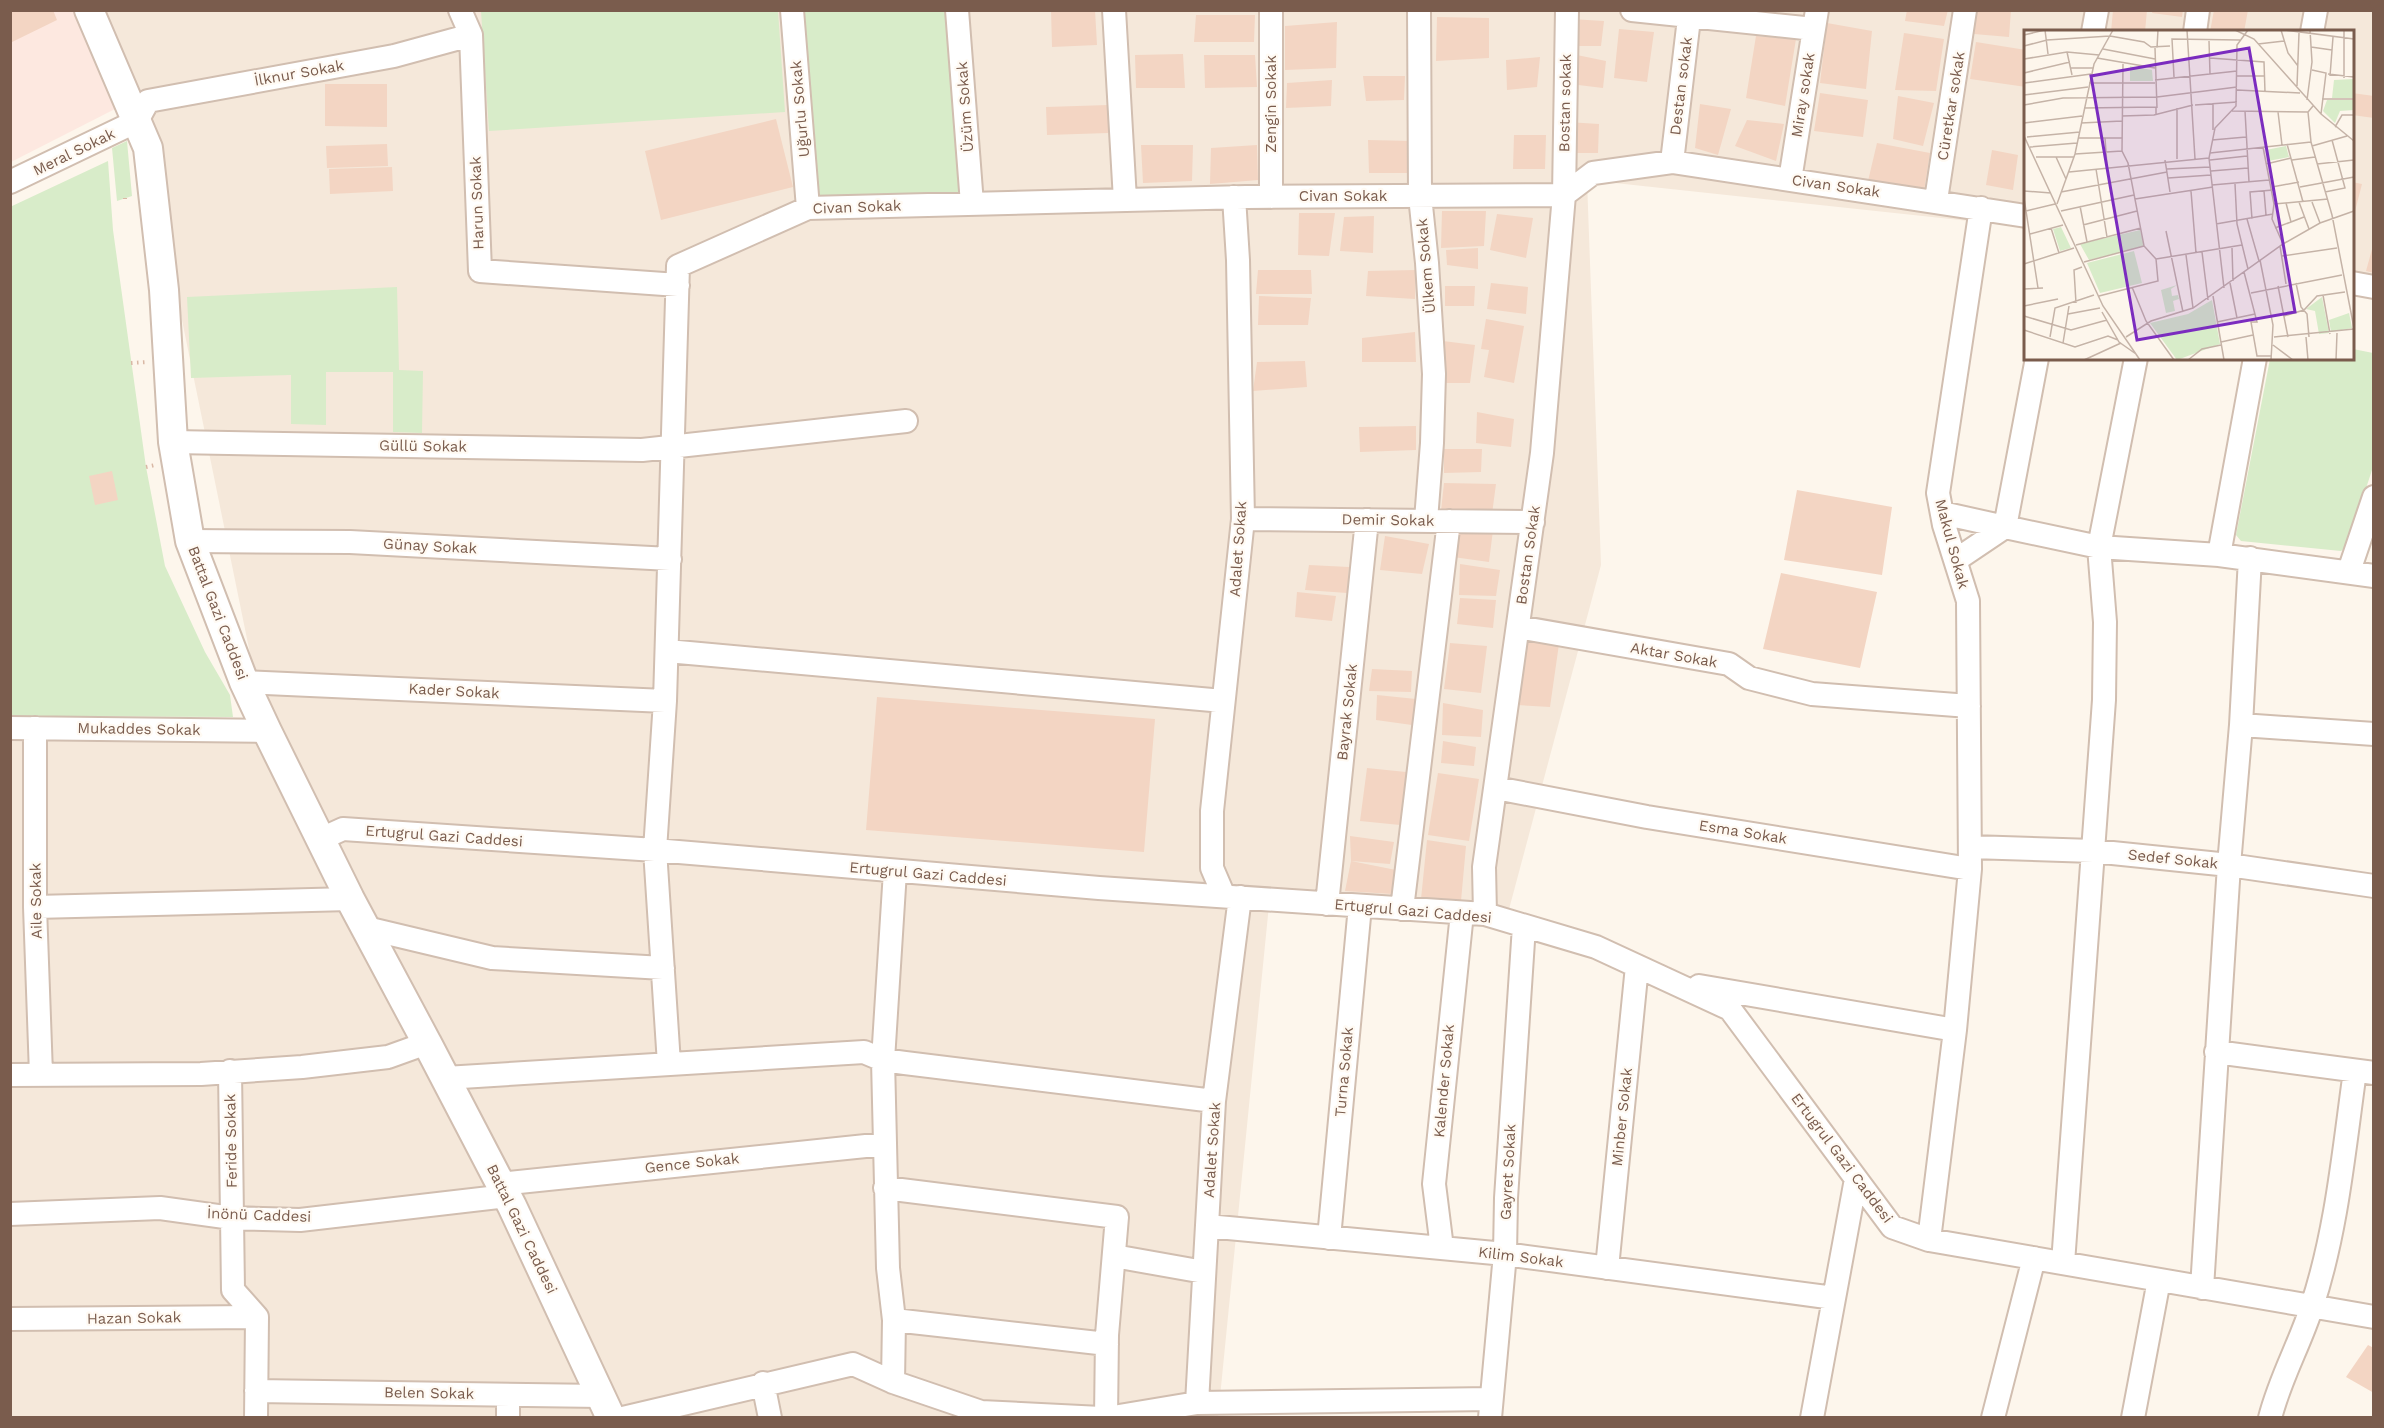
<svg xmlns="http://www.w3.org/2000/svg" width="2384" height="1428" font-family="'Work Sans',sans-serif">
<style>
.residential{fill:#f5e8da}
.commercial{fill:#fde8e0}
.green{fill:#d8ecc9}
.building{fill:#f3d5c3}
.lines{fill:none;stroke-linecap:round;stroke-linejoin:round}
.minor-casing{stroke:#d1beb0;stroke-width:26}
.tertiary-casing{stroke:#d1beb0;stroke-width:32}
.path{stroke:#d9b8a5;stroke-width:4;stroke-dasharray:1.5 4.5;stroke-linecap:butt}
.minor{stroke:#fff;stroke-width:22}
.tertiary{stroke:#fff;stroke-width:28}
.labels{text-anchor:middle;dominant-baseline:central;stroke-width:4.5;stroke-linejoin:round;paint-order:stroke}
.street-label{font-size:15px;fill:#7a5c4d;stroke:#fffaf3}
.inset-road{fill:none;stroke:#c5b3a7;stroke-width:1.5}
.view{fill:#7b2cbf;fill-opacity:0.15;stroke:#7b2cbf;stroke-width:3}
.inset-edge{fill:none;stroke:#7a5c4d;stroke-width:3}
</style>
<rect width="100%" height="100%" fill="#fdf6ec"/>
<!-- residential -->
<path class="residential" d="M99,11H2373V290L2353,285L2352,32H2026L2025,227L1587,180L1601,565L1508,913L1270,895L1218,1417H11L10,733L266,732L143,129Z"/>
<!-- commercial -->
<path class="commercial" d="M11,11H76L115,109L11,162Z"/>
<!-- green -->
<path class="green" d="M481,11H778L785,112L489,131Z
M801,11H950L961,196L815,205Z
M127,141L132,196L117,201L112,148Z
M108,161L113,230L146,467L165,566L205,652L230,695L233,717L11,716L10,207Z
M397,287L399,370L423,371L422,433L393,432V372H326V425L291,424V375L191,378L187,297Z
M2353,349L2373,353V467L2347,546L2341,551L2241,541L2236,535L2270,359L2352,358Z"/>
<!-- building -->
<path class="building" d="M10,10H53L57,20L10,43Z
M1051,10H1095L1097,45L1052,47Z
M1907,10H1948L1944,26L1905,21Z
M1976,10H2011L2009,37L1974,34Z
M2113,10H2147L2145,32H2111Z
M2153,10H2183L2182,17L2152,13Z
M2214,10H2248L2244,32H2210Z
M1196,15H1255L1254,42H1194Z
M1437,17L1489,18V58L1436,61Z
M1571,19L1604,21L1601,46H1569Z
M1337,22L1336,68L1285,70V26Z
M1827,23L1872,31L1866,89L1820,83Z
M1619,29L1654,32L1647,82L1614,78Z
M1904,33L1944,39L1936,91L1895,90Z
M1756,36L1796,39L1785,106L1746,98Z
M1976,42L2026,50V87L1970,79Z
M1183,54L1185,88H1136L1135,55Z
M1572,54L1606,61L1603,88L1570,84Z
M1204,55H1255L1257,87L1205,88Z
M1540,57L1537,87L1507,90L1506,60Z
M1363,76H1405L1404,100L1366,101Z
M1332,80L1331,106L1286,108L1287,83Z
M325,84H387V127L325,126Z
M1820,93L1868,100L1863,137L1814,131Z
M2352,93L2374,96V118L2352,115Z
M1898,96L1934,103L1923,146L1893,139Z
M1700,104L1731,109L1718,155L1695,148Z
M1108,105V133L1047,135L1046,107Z
M776,119L793,187L661,220L645,151Z
M1747,120L1784,124L1776,161L1735,146Z
M1567,122L1599,124L1598,153H1567Z
M1514,135H1546L1545,169H1513Z
M1368,140L1412,141V173H1369Z
M1877,143L1930,153L1924,191L1868,181Z
M387,144L388,166L327,168L326,146Z
M1141,145H1193L1192,181L1143,183Z
M1257,145L1258,180L1210,184L1211,148Z
M1992,150L2018,155L2013,190L1986,185Z
M392,167L393,191L330,194L329,169Z
M2352,182L2362,184L2353,219L2352,218Z
M1442,211H1486L1484,246L1441,248Z
M1299,213H1335L1329,256L1298,255Z
M1497,214L1533,218L1526,258L1490,250Z
M1374,216L1373,253L1340,251L1344,217Z
M2374,242V273L2366,271Z
M1478,248V269L1447,265L1446,250Z
M1258,270H1311L1312,294H1256Z
M1416,270L1415,299L1366,296L1368,271Z
M1491,283L1528,287L1526,314L1487,309Z
M1445,286H1475L1474,306H1445Z
M1259,296L1311,298L1308,325H1258Z
M1486,319L1524,326L1514,383L1484,377L1489,350L1481,349Z
M1415,332L1416,362H1362V338Z
M1443,341L1475,345L1470,383H1441Z
M1305,361L1307,387L1253,391L1257,362Z
M1477,412L1514,419L1511,447L1476,443Z
M1416,426V450L1360,452L1359,427Z
M1444,449H1482L1481,472L1444,473Z
M112,471L118,500L95,505L89,476Z
M1444,483L1496,484L1492,514L1441,511Z
M1797,490L1892,507L1882,575L1784,560Z
M1455,529L1493,530L1489,562L1453,557Z
M1385,536L1429,544L1422,574L1380,570Z
M1460,564L1500,570L1496,596L1459,595Z
M1309,565L1349,567L1347,593L1305,590Z
M1781,573L1877,592L1860,668L1763,649Z
M1297,592L1336,596L1332,621L1295,617Z
M1460,598L1496,600L1493,628L1457,624Z
M1526,640L1559,644L1550,707L1517,705Z
M1450,643L1487,646L1481,693L1444,689Z
M1372,669L1412,671L1411,692L1369,691Z
M1377,695L1416,699L1412,725L1376,720Z
M877,697L1155,719L1144,852L866,830Z
M1443,703L1483,710L1481,737L1442,735Z
M1443,741L1476,747L1474,766L1441,763Z
M1367,768L1406,772L1400,825L1360,821Z
M1438,773L1479,779L1469,841L1428,835Z
M1350,836L1394,842L1390,864L1351,861Z
M1427,840L1466,846L1461,901L1421,899Z
M1351,861L1396,870L1392,894L1345,891Z
M2368,1345L2374,1348V1393L2346,1377Z"/>
<g class="lines">
<!-- minor casing -->
<g class="minor-casing">
<path id="minor" d="M460,10L471,35L480,271L678,285
M792,10L808,208
M957,10L972,204
M1114,10L1125,200
M1271,10V197
M1419,10L1420,196L1427,263L1434,374L1432,443L1426,520
M1632,10L1814,29
M2093,32L2097,10
M2195,32L2198,10
M2312,32L2316,10
M1672,162L1690,10
M1790,180L1817,10
M10,182L137,121L148,101L394,56L471,35
M1936,200L1965,10
M2352,283L2374,287
M173,442L642,450L906,421
M1942,513L2005,527L2037,358
M1243,519L1533,522
M190,541L350,542L670,559
M2219,555L2255,358
M1956,560L2005,527L2099,547L2219,555L2374,576
M2349,571L2374,497
M1518,627L1729,664L1749,678L1812,694L1969,706
M667,651L1223,701
M244,682L665,701
M2241,725L2374,734
M10,728L267,731
M35,728V907L41,1074
M1496,788L1647,817L1970,869L1968,601L1944,525L1938,493L1981,208
M321,839L343,829L655,850L1099,888L1485,914L1596,947L1730,1009L1892,1227L1929,1240L2374,1317
M1971,847L2093,851L2229,865L2374,886
M1224,896L1212,868V811L1243,519L1238,260L1234,197
M1327,904L1367,520
M35,907L350,899
M1402,909L1449,521
M1485,914L1484,867L1542,453L1564,195L1567,10
M366,928L492,958L663,968
M1699,986L1955,1030
M2216,1052L2374,1073
M669,1064L655,850L665,701L678,266L808,208L1246,197L1564,195L1593,173L1672,162L2026,216
M230,1071L233,1290L257,1317L256,1418
M10,1075L201,1074L302,1067L388,1057L427,1043
M445,1078L864,1052L883,1060L905,1063L1214,1101
M500,1184L885,1144
M885,1188L1117,1217L1107,1335L1106,1418
M10,1214L160,1208L232,1218L300,1220L507,1196
M1207,1226L1505,1254L1834,1298
M1329,1238L1360,906
M1929,1240L1955,1030L1970,869
M1442,1248L1434,1184L1462,913
M1114,1256L1204,1272
M2063,1263L2104,700L2105,622L2099,547L2136,358
M1607,1268L1637,966
M2202,1288L2229,865L2241,725L2250,558
M10,1319L257,1317
M894,1320L1107,1344
M893,1382L894,1320L888,1268L883,1060L895,871
M763,1383L770,1418
M256,1391L602,1396
M1197,1403L1214,1101L1240,897
M508,1418V1395
M623,1418L853,1364L893,1382L981,1412L1101,1418
M1107,1418L1197,1403L1491,1399
M1490,1418L1505,1254L1506,1198L1524,926
M1812,1418L1856,1179
M1993,1418L2034,1258
M2133,1418L2159,1280
M2270,1418C2280,1378 2300,1344 2312,1306C2337,1230 2344,1149 2355,1071"/>
</g>
<!-- tertiary casing -->
<g class="tertiary-casing">
<path id="tertiary" d="M89,10L148,148L164,290L173,442L190,541L244,682L267,731L350,899L427,1043
M427,1043L512,1206L611,1418"/>
</g>
<!-- path -->
<path class="path" d="M125,198V199
M131,363L147,362
M146,467L155,465"/>
<!-- minor -->
<use href="#minor" class="minor"/>
<!-- tertiary -->
<use href="#tertiary" class="tertiary"/>
</g>
<g class="labels">
<!-- street labels -->
<g class="street-label">
<text transform="translate(299 73) rotate(-10)">İlknur Sokak</text>
<text transform="translate(1681 86) rotate(-83)">Destan sokak</text>
<text transform="translate(1803 95) rotate(-81)">Miray sokak</text>
<text transform="translate(1565 103) rotate(-89)">Bostan sokak</text>
<text transform="translate(1271 104) rotate(-90)">Zengin Sokak</text>
<text transform="translate(1951 106) rotate(-81)">Cüretkar sokak</text>
<text transform="translate(965 107) rotate(-94)">Üzüm Sokak</text>
<text transform="translate(800 109) rotate(-95)">Uğurlu Sokak</text>
<text transform="translate(74 152) rotate(-26)">Meral Sokak</text>
<text transform="translate(1836 186) rotate(8)">Civan Sokak</text>
<text x="1343" y="196">Civan Sokak</text>
<text transform="translate(477 203) rotate(-92)">Harun Sokak</text>
<text transform="translate(857 207) rotate(-2)">Civan Sokak</text>
<text transform="translate(1426 266) rotate(-95)">Ülkem Sokak</text>
<text transform="translate(423 446) rotate(1)">Güllü Sokak</text>
<text transform="translate(1388 520) rotate(1)">Demir Sokak</text>
<text transform="translate(1952 544) rotate(75)">Makul Sokak</text>
<text transform="translate(430 546) rotate(3)">Günay Sokak</text>
<text transform="translate(1238 549) rotate(-86)">Adalet Sokak</text>
<text transform="translate(1528 555) rotate(-82)">Bostan Sokak</text>
<text transform="translate(218 613) rotate(69)">Battal Gazi Caddesi</text>
<text transform="translate(1674 655) rotate(10)">Aktar Sokak</text>
<text transform="translate(454 691) rotate(3)">Kader Sokak</text>
<text transform="translate(1347 712) rotate(-84)">Bayrak Sokak</text>
<text transform="translate(139 729) rotate(1)">Mukaddes Sokak</text>
<text transform="translate(1743 832) rotate(9)">Esma Sokak</text>
<text transform="translate(444 836) rotate(4)">Ertugrul Gazi Caddesi</text>
<text transform="translate(2173 859) rotate(6)">Sedef Sokak</text>
<text transform="translate(928 874) rotate(5)">Ertugrul Gazi Caddesi</text>
<text transform="translate(36 901) rotate(-91)">Aile Sokak</text>
<text transform="translate(1413 911) rotate(5)">Ertugrul Gazi Caddesi</text>
<text transform="translate(1344 1072) rotate(-85)">Turna Sokak</text>
<text transform="translate(1444 1081) rotate(-85)">Kalender Sokak</text>
<text transform="translate(1622 1117) rotate(-84)">Minber Sokak</text>
<text transform="translate(231 1141) rotate(-91)">Feride Sokak</text>
<text transform="translate(1212 1150) rotate(-86)">Adalet Sokak</text>
<text transform="translate(1842 1158) rotate(53)">Ertugrul Gazi Caddesi</text>
<text transform="translate(692 1163) rotate(-6)">Gence Sokak</text>
<text transform="translate(1508 1172) rotate(-87)">Gayret Sokak</text>
<text transform="translate(259 1215) rotate(2)">İnönü Caddesi</text>
<text transform="translate(522 1229) rotate(64)">Battal Gazi Caddesi</text>
<text transform="translate(1521 1257) rotate(7)">Kilim Sokak</text>
<text transform="translate(134 1318) rotate(-1)">Hazan Sokak</text>
<text transform="translate(429 1393) rotate(1)">Belen Sokak</text>
</g>
</g>
<!-- overview -->
<g transform="translate(2024 30)">
<rect width="330" height="330" fill="#fdf6ec"/>
<path d="M106,36L128,40L129,51H106ZM330,49V68H308L310,50ZM303,70H330V80L316,81L311,93L299,81ZM262,116L265,127L244,131L242,120ZM37,197L47,218L36,221L29,199ZM116,200L120,216L65,230L56,214ZM110,221L118,253L76,263L63,233ZM153,255L147,259L148,266L154,265L155,269L149,271L151,281L142,283L137,260ZM298,267L305,303L295,304L291,281L282,279ZM188,270L196,314L153,330L126,293L164,284ZM325,283L328,298L307,302L305,290Z" fill="#d8ecc9"/>
<path class="inset-road" d="M21,0L24,24M163,0L171,129M211,0L230,9L297,84L330,111M257,0L264,23L274,36M261,0L330,9M0,5L21,0M185,11L186,44M234,14L260,11M0,16L23,10L86,6L120,12L127,17L146,16M287,17L308,20M131,18L133,78M133,18L134,0M79,19L131,29M43,22L48,45M73,28L131,38M186,28L240,32L241,62M0,29L43,22L75,25M99,34L98,121L104,133L120,216L132,229M47,38H69M288,40L302,43L297,84M0,43L46,32M304,44L330,47M213,46H240M306,46L309,7M150,47L148,9L216,10M320,48V0M131,50L213,41M0,53L67,44M65,53H131M273,56L275,3M213,60L276,63M0,65L64,57M298,69H330M283,70L288,32L286,0M189,73V100M0,75L39,68L133,67L213,57M171,75L213,72M289,76L284,82L287,112L308,185L330,298M60,78L132,77V85M153,78V129M208,81L284,82M221,81L225,152M254,82L258,115M98,86L130,85L169,75M0,93L58,86M57,93L98,91M311,97L318,85H330M0,106L79,276L116,330M3,107L56,102M54,108H98M81,108L83,136M188,110L222,107M263,114L279,172M288,116L323,106M6,117L53,113M239,117L250,174L248,189L259,214M186,123L287,112M51,124L98,121M12,127H50M32,127L42,149M141,130L146,162M186,130L223,126M268,130L291,127M242,134L267,128M293,134L330,130M72,139L83,207M143,139L186,137M187,141L224,138M45,142L185,128M144,148L187,145M211,154L213,194L224,239M188,155L245,150M248,157L275,152M276,157L330,147M0,161L27,163M167,161L172,223M240,161L242,185M37,162L143,142M301,162L321,158L308,110M0,168L14,258M111,169L189,157M275,172L285,199M288,172L296,193M262,173L267,192M33,174L51,124L70,34L89,0M250,174L304,169M56,176L63,212M2,181L31,174M37,181L110,165M223,189L235,231M228,189L226,162L249,160M192,194L249,184M59,195L113,181M27,198L35,223M251,198L280,187M142,201L159,282M6,204L39,195M52,215L117,198M256,216L262,254M208,218L209,251M178,222L184,270M162,225L169,278M258,226L313,218M132,229L218,215M236,230L249,295L247,330M60,232L120,216M0,234L50,218M220,242L233,292H227L233,326H247M206,253L213,288M272,253L277,277L283,284L285,307M254,256L264,307M108,257L122,291L150,330M200,258L185,128L191,98L212,76L213,15L224,0M0,259L19,258M227,263L318,245M299,265L306,304M75,266L134,251L132,229M189,266L200,330M52,273L50,240L58,237M0,276L34,269M78,282L95,312L112,324M44,284L76,278M0,286L47,300L83,290M260,286L280,280L293,266L321,262M193,292L231,284M0,300L51,317L84,306L94,310M26,307L31,278L70,265M102,307L127,291L169,278L259,214L296,193L330,181M250,307L330,299M282,307L284,330M197,312L229,305M39,313L45,276M249,315L269,330M60,330L97,313M164,330L178,319L197,315M312,330L313,303"/>
<path class="view" d="M225,18L271,282L113,310L67,46Z"/>
<rect width="330" height="330" class="inset-edge"/>
</g>
<!-- border -->
<rect width="2384" height="1428" fill="none" stroke="#7a5c4d" stroke-width="24"/>
</svg>
